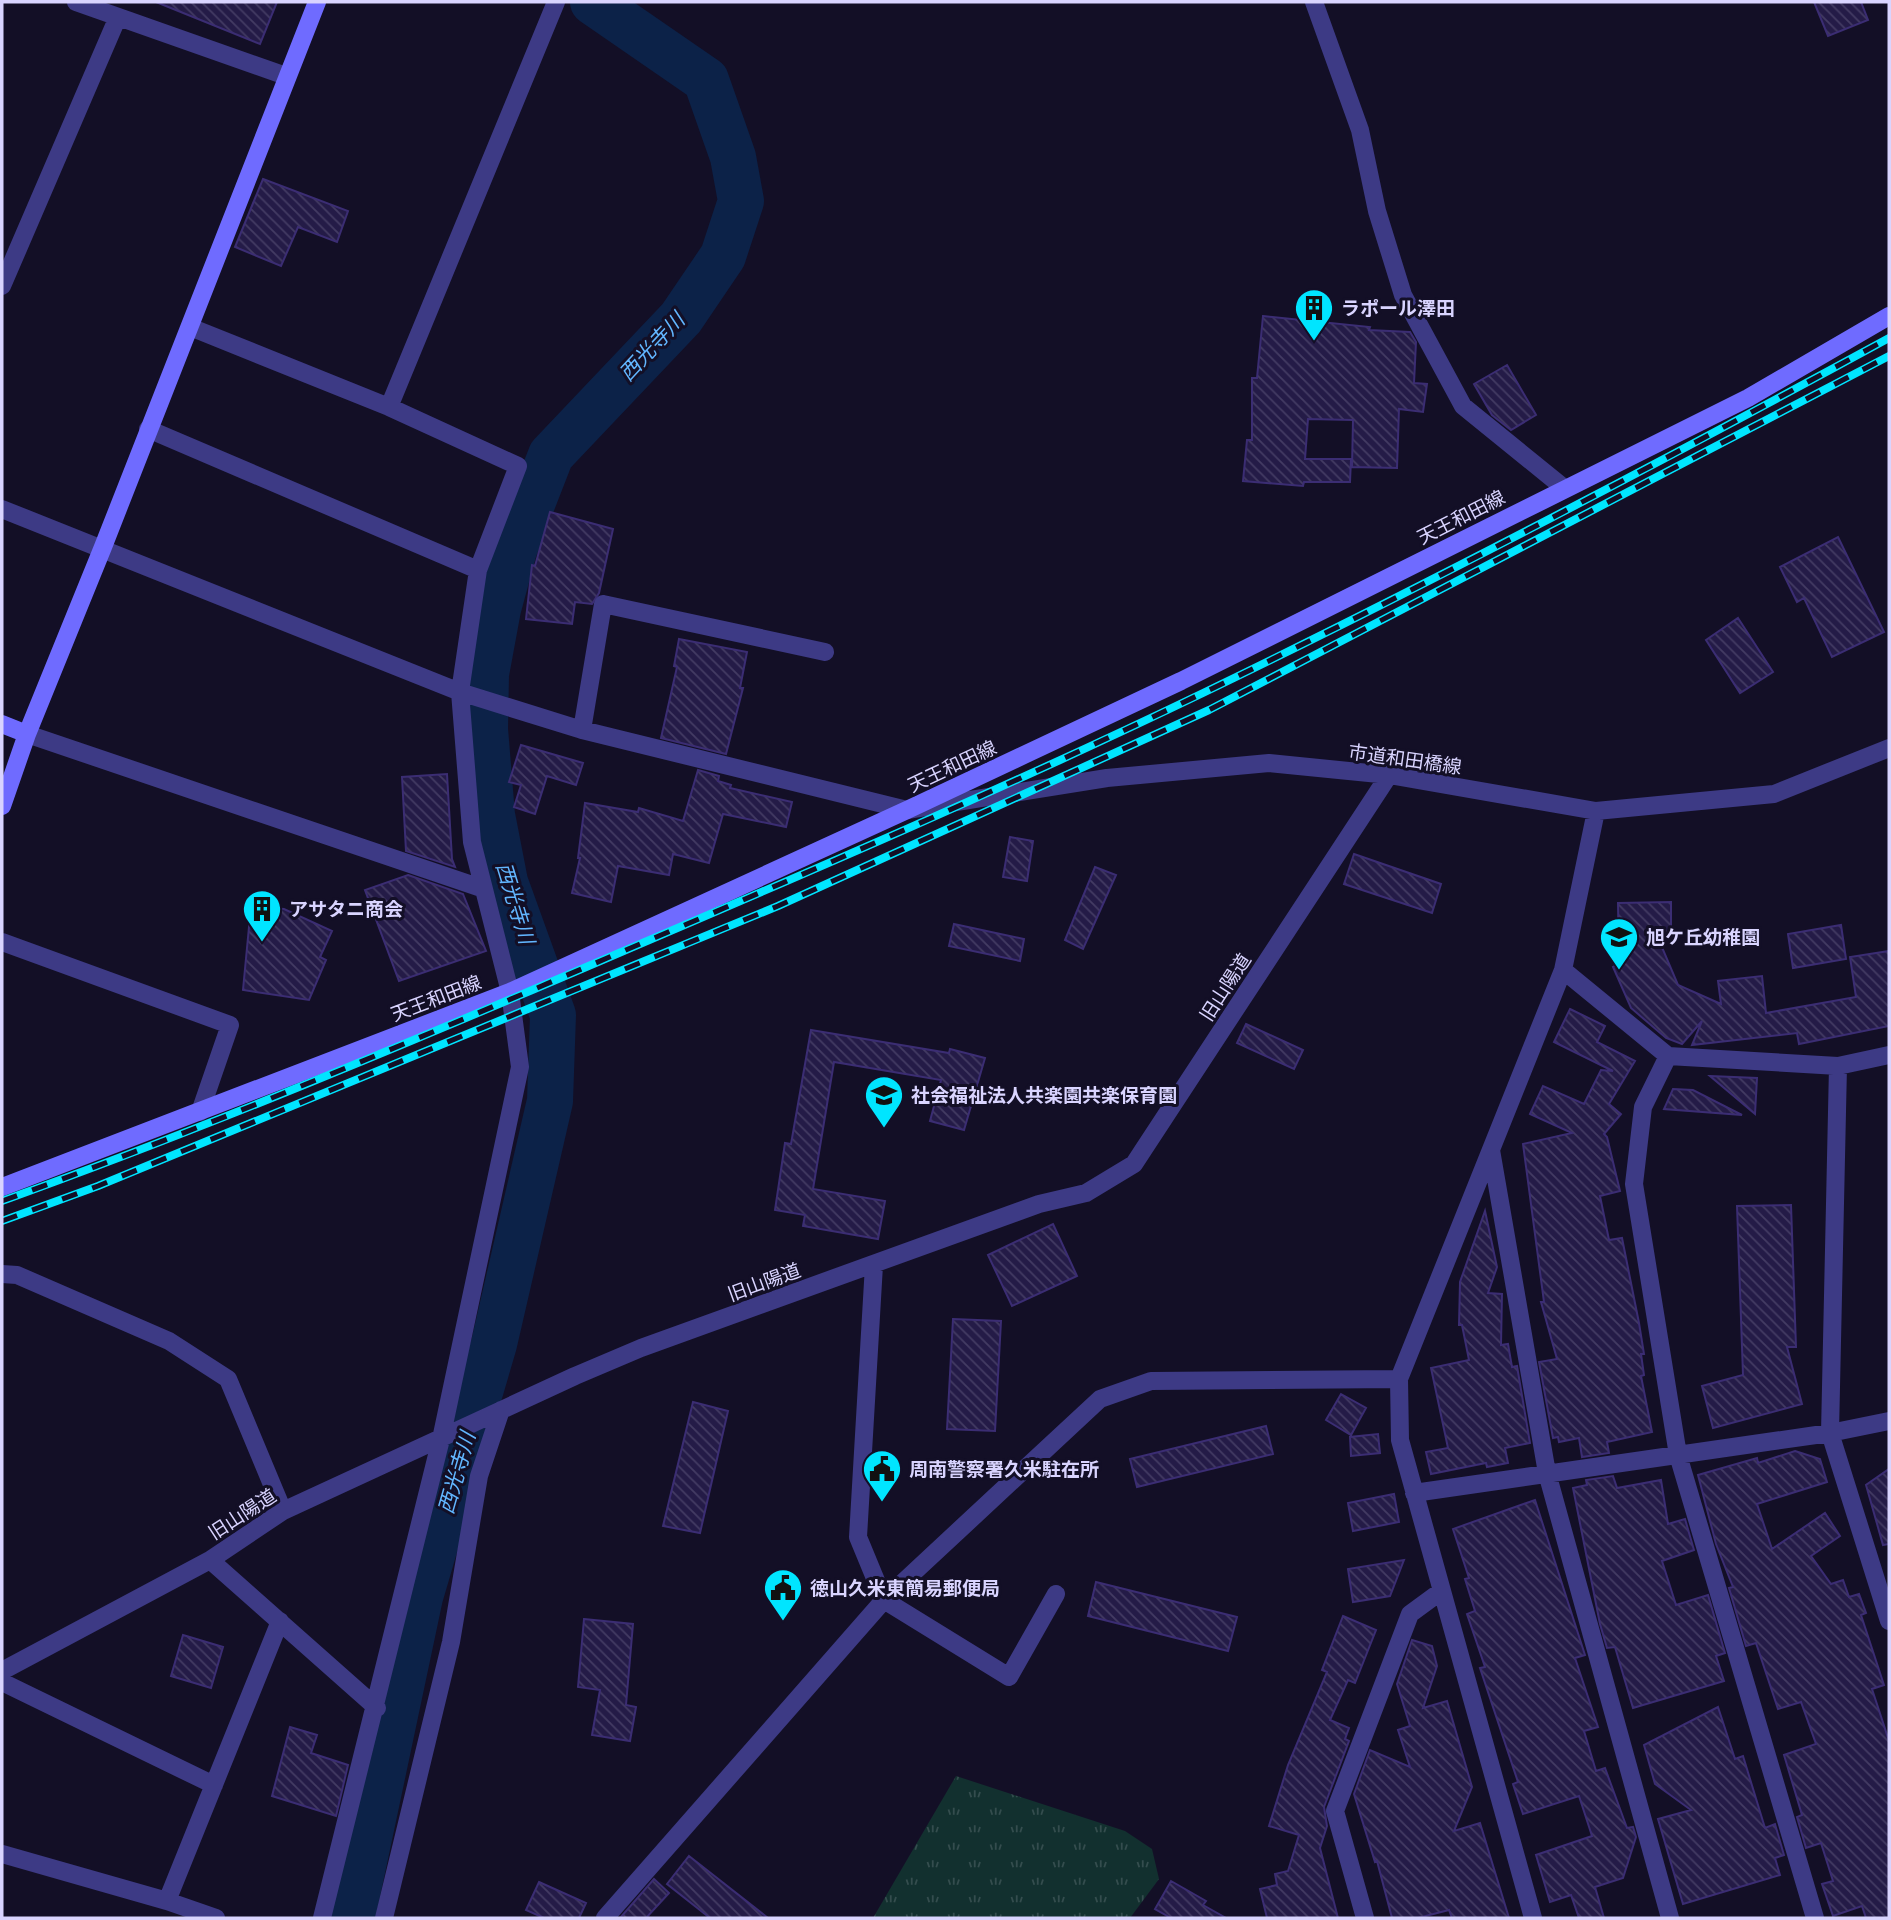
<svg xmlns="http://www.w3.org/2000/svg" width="1891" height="1920" font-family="'Golos Text','Noto Sans JP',sans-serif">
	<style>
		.park { fill: url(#park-tufts) }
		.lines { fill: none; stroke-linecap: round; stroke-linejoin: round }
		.river { stroke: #0c2248; stroke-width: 46 }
		.building { fill: url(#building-back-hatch); stroke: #3b2d73; stroke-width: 2 }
		.street { stroke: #3d3a85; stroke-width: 18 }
		.secondary { stroke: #6f6bff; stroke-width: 18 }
		.rail-casing { stroke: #00e5ff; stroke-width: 8 }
		.rail { stroke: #130f26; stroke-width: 5; stroke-dasharray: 16; stroke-linecap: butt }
		.labels { text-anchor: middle; stroke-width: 6; stroke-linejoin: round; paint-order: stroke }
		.poi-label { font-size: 19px; font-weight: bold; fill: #d9d4ff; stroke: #130f26; text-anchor: start }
		.street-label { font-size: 19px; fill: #d9d4ff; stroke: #130f26 }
		.water-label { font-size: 21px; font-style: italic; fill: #62b6ff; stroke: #130f26 }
	</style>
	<defs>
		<pattern id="park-tufts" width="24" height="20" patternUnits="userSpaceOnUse" patternTransform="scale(1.75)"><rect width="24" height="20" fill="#12302f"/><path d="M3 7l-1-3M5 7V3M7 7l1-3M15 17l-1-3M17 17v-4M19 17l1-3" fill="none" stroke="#344d4e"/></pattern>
		<pattern id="building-back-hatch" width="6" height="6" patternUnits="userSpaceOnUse" patternTransform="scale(1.75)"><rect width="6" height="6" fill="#241b47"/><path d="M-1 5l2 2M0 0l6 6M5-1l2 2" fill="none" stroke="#433b63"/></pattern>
	</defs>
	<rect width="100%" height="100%" fill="#130f26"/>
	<!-- park -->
	<path class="park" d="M956 1776 1125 1831 1152 1849 1159 1879 1130 1918H873Z"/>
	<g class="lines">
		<!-- river -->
		<path class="river" d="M352 1918 420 1597 494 1344 550 1101 553 1015 505 882 492 815 485 729 486 674 498 609 514 550 551 455 681 318 723 256 741 201 733 157 706 80 593 2"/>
	</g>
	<!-- building -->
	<path class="building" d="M156 2H277L260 44Z
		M1814 2H1861L1868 20 1828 36Z
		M263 179 348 211 337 242 298 227 281 266 235 247Z
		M1263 316 1370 327 1369 330 1410 332 1416 342 1414 383 1427 384 1423 412 1399 409 1397 468 1352 467 1353 420 1308 419 1305 459H1351L1350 482H1304L1303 486 1243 481 1247 440H1252V378H1257Z
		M1507 365 1536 415 1511 430 1492 415 1474 384Z
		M550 512 613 529 599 593 592 604 575 602 572 624 526 619 532 565 535 566Z
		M1838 537 1884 632 1832 657 1804 598 1797 602 1780 567Z
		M1738 618 1773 672 1740 693 1706 640Z
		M679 639 747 652 740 688H743L726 754 661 738 677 667 674 666Z
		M521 745 583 763 576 785 547 776 535 814 514 807 521 785 509 782Z
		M698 770 719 776 718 781 731 785 730 788 792 802 786 827 723 814 709 863 673 854 669 875 618 866 611 902 572 893 580 858H578L585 803 638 812 639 808 683 821Z
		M447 774 452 859 455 867 406 851 402 777Z
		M1010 837 1033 841 1027 881 1003 877Z
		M1354 854 1441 884 1432 913 1344 884Z
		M1095 867 1116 875 1083 949 1065 940Z
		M408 875 463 894 486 951 399 981 365 890Z
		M1671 902V937L1658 938 1678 985 1721 1004 1718 981 1762 976 1766 1013 1856 997 1850 957 1889 951V1026L1799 1044 1797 1033 1692 1045 1702 1021 1682 1044 1666 1038 1631 1008 1613 967 1619 964 1618 903Z
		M251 906 284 909 332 931 320 957 326 960 309 1000 243 990Z
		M954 924 1024 939 1020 961 949 946Z
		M1841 925 1846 959 1793 968 1788 934Z
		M1570 1009 1605 1026 1597 1042 1635 1061 1609 1104 1621 1114 1604 1134 1607 1137 1620 1191 1600 1196 1609 1240 1622 1238 1639 1323 1644 1354H1641L1644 1375 1641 1376 1652 1432 1607 1442 1609 1453 1582 1457 1579 1438 1559 1442 1558 1437 1553 1438 1539 1362 1557 1359 1541 1302H1544L1523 1144 1572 1133 1530 1114 1543 1086 1584 1104 1601 1070 1613 1071 1554 1042Z
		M1246 1024 1303 1050 1294 1069 1237 1043Z
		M811 1030 949 1053 950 1049 985 1058 964 1130 930 1121 941 1080 834 1062 813 1189 885 1201 878 1239 803 1226 805 1215 775 1210 785 1143 791 1144Z
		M1710 1076 1757 1078 1755 1114Z
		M1673 1089 1693 1090 1742 1115 1664 1109Z
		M1791 1205 1796 1347H1787L1802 1404 1713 1428 1702 1386 1743 1375 1737 1206Z
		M1485 1211 1497 1267 1488 1293 1502 1294 1501 1345 1508 1344 1512 1367 1517 1366 1530 1443 1505 1448 1508 1463 1487 1467 1486 1463 1431 1474 1426 1452 1448 1448 1431 1368 1469 1360 1462 1325H1459L1460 1282Z
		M1053 1224 1077 1276 1012 1306 988 1255Z
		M953 1319 1001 1321 995 1431 947 1429Z
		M1341 1394 1366 1408 1351 1435 1326 1420Z
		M693 1402 728 1411 700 1533 663 1526Z
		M1266 1426 1273 1454 1137 1487 1130 1459Z
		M1378 1434 1380 1453 1351 1456 1350 1437Z
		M1795 1451 1820 1459 1827 1482 1757 1504 1772 1549 1825 1513 1840 1536 1811 1556 1831 1584 1843 1580 1849 1597 1859 1594 1866 1613 1861 1615 1884 1685 1872 1689 1889 1741V1918H1866L1862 1906 1833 1916 1822 1884 1833 1881 1821 1843 1806 1848 1797 1817 1802 1815 1784 1755 1816 1744 1801 1702 1778 1709 1756 1643 1746 1646 1729 1588 1733 1587 1716 1544 1698 1475 1757 1458 1758 1463Z
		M1889 1469V1544L1883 1545 1866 1485Z
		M1613 1476 1617 1488 1661 1480 1668 1524 1685 1519 1694 1550 1662 1561 1676 1605 1708 1595 1725 1653 1716 1656 1724 1681 1633 1708 1615 1647 1607 1648 1600 1624 1573 1488 1587 1485 1586 1480Z
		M1394 1494 1399 1522 1353 1531 1348 1503Z
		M1535 1500 1585 1655 1575 1658 1598 1727 1584 1731 1596 1771 1605 1768 1627 1828 1633 1827 1636 1837 1623 1878 1595 1887 1604 1918H1579L1571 1895 1550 1902 1536 1855 1592 1836 1579 1796 1523 1814 1513 1784 1518 1782 1480 1668 1485 1667 1467 1614 1475 1611 1465 1579 1469 1578 1453 1529Z
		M1404 1560 1390 1596 1353 1602 1348 1569Z
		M1096 1582 1237 1617 1228 1651 1088 1616Z
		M1343 1616 1376 1630 1355 1683 1348 1680 1330 1720 1349 1728 1345 1739 1349 1741 1324 1807 1327 1826 1320 1848 1338 1918H1267L1260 1889 1277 1885 1275 1874 1288 1871 1299 1835 1269 1826 1288 1765 1327 1672 1322 1670Z
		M584 1619 633 1624 626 1705 636 1707 630 1741 592 1735 600 1690 578 1687Z
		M183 1635 223 1647 211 1688 171 1676Z
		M1412 1640 1432 1646 1437 1666 1423 1708 1447 1701 1472 1787 1454 1831 1480 1823 1509 1918H1452L1449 1910 1418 1918H1392L1377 1861 1375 1862 1354 1794 1370 1750 1410 1767 1398 1730 1410 1726 1397 1684Z
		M1718 1707 1735 1759 1743 1756 1765 1828 1775 1824 1784 1855 1775 1858 1780 1875 1683 1904 1658 1819 1691 1810 1655 1784 1644 1745Z
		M290 1727 317 1735 311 1753 348 1765 336 1816 272 1796Z
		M689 1856 768 1918H710L667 1884Z
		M654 1879 669 1893 646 1918H620Z
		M1171 1881 1206 1901 1203 1905 1226 1918H1171L1155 1909Z
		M539 1882 586 1903 579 1918H544L526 1910Z"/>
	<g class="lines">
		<!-- street -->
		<path class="street" d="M76 2 286 76
			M1314 2 1360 130 1377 211 1403 295 1463 406 1564 488
			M2 286 117 19
			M190 327 389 407 518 466 478 570 460 692 472 842 510 992 520 1067 441 1439 322 1918
			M389 407 556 2
			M148 429 478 570
			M2 509 460 692 582 730 907 810 1107 778 1269 763 1389 775 1596 811 1774 794 1889 748
			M582 730 603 604 825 652
			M27 734 484 889
			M2 942 230 1025 200 1112
			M1563 970 1668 1056 1838 1066 1889 1055
			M1668 1056 1643 1107 1634 1184 1678 1455 1815 1918
			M1838 1066 1830 1433 1889 1621
			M1491 1150 1547 1473 1670 1918
			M874 1265 858 1537 884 1600 1009 1677 1056 1594
			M2 1274 17 1275 169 1341 228 1379 283 1511
			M1414 1493 1830 1433 1889 1421
			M210 1560 377 1708
			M2 1671 210 1560 283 1511 575 1376 641 1348 1039 1204 1086 1193 1134 1164 1389 775
			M2 1682 214 1785
			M2 1854 167 1901 216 1918
			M167 1901 280 1621
			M384 1918 451 1642 479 1476 501 1410
			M605 1918 884 1600 1100 1399 1151 1381 1399 1379
			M1365 1918 1335 1811 1410 1614 1440 1592
			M1533 1918 1400 1440 1399 1379 1563 970 1596 811"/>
		<!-- secondary -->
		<path class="secondary" d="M2 724 27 734
			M2 806 27 734 103 547 317 2
			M2 1187 510 992 907 810 1181 681 1748 398 1889 316"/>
		<!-- rail casing -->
		<g class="rail-casing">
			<path id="rail" d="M2 1201C208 1127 411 1042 612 956 809 872 1010 786 1203 693 1435 581 1663 461 1889 338
				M2 1221 98 1186 778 906 1209 710 1889 356"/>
		</g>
		<!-- rail -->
		<use href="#rail" class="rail"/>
	</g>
	<!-- icons -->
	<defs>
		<g id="building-pin" transform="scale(2.0125)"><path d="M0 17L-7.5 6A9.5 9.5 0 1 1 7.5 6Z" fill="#00e5ff" stroke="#130f26"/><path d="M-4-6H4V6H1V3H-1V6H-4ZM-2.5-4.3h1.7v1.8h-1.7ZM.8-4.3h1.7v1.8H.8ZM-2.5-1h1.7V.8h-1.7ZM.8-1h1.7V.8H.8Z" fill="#111"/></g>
		<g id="school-pin" transform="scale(2.0125)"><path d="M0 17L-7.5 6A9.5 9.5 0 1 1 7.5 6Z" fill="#00e5ff" stroke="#130f26"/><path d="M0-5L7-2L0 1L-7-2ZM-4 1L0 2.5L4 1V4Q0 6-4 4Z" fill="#111"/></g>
		<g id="civic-pin" transform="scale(2.0125)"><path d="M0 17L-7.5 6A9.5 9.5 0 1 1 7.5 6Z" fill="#00e5ff" stroke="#130f26"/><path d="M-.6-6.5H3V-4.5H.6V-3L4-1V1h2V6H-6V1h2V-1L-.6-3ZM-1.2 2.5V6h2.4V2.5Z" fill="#111"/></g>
	</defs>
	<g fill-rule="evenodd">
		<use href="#building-pin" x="1314" y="308"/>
		<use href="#building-pin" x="262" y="909"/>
		<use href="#school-pin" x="1619" y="937"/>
		<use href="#school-pin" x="884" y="1095"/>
		<use href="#civic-pin" x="882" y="1469"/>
		<use href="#civic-pin" x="783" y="1588"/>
	</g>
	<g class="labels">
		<!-- poi labels -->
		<g class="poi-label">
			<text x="1341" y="315">ラポール澤田</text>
			<text x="289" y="916">アサタニ商会</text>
			<text x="1646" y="944">旭ケ丘幼稚園</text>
			<text x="911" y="1102">社会福祉法人共楽園共楽保育園</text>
			<text x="909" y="1476">周南警察署久米駐在所</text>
			<text x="810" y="1595">徳山久米東簡易郵便局</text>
		</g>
		<!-- street labels -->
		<g class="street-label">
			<text transform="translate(1461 517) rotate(-27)" y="7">天王和田線</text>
			<text transform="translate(1405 759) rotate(8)" y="7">市道和田橋線</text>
			<text transform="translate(952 766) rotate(-25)" y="7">天王和田線</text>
			<text transform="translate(1225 987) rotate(-57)" y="7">旧山陽道</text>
			<text transform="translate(436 998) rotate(-21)" y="7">天王和田線</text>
			<text transform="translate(764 1282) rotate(-20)" y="7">旧山陽道</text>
			<text transform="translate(242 1514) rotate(-33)" y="7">旧山陽道</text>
		</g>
		<!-- water labels -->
		<g class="water-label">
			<text transform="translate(652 347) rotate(-47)" y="7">西光寺川</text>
			<text transform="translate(515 903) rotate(73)" y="7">西光寺川</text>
			<text transform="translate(457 1473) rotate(-74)" y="7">西光寺川</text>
		</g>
	</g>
	<!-- border -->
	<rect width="1891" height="1920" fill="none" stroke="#d9d4ff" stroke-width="7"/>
</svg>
